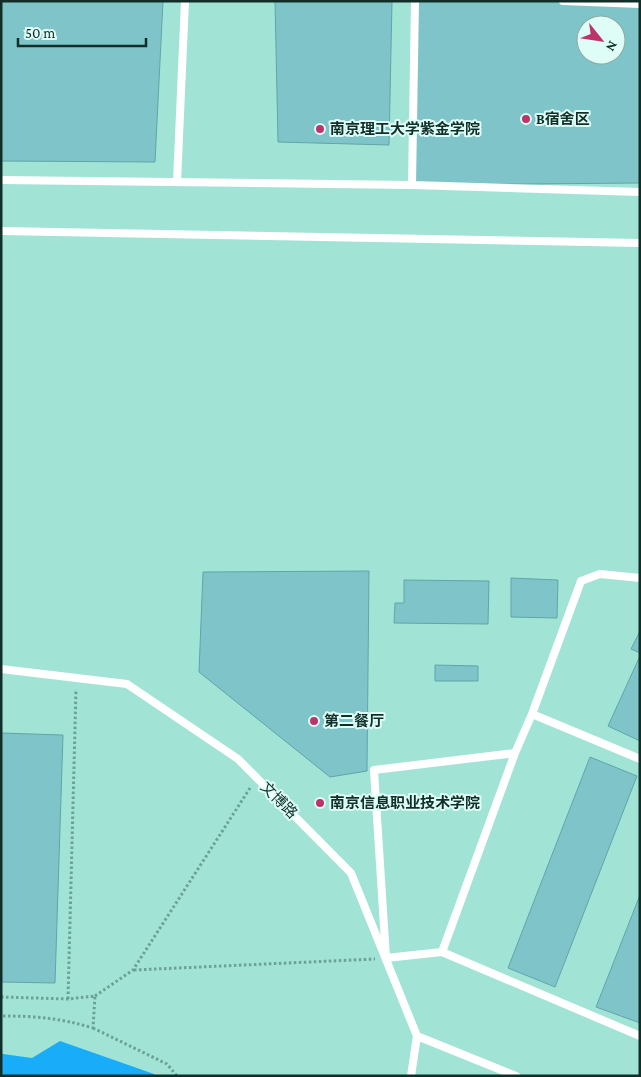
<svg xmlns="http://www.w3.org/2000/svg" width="641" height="1077" font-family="'Crimson Pro','Noto Sans SC',serif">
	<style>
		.water { fill: #19adf9 }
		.building { fill: #7ec4c8; stroke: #60a5a9; fill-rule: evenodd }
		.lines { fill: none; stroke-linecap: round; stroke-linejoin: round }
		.path { stroke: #6ca196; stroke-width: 3; stroke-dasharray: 2.5 2.5; stroke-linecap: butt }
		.service { stroke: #fff; stroke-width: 8 }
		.poi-dot { fill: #bd336c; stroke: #ddfdf6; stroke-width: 2 }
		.labels { text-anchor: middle; stroke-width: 4; stroke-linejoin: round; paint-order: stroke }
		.poi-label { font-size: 15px; font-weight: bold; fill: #122e29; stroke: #ddfdf6; text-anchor: start }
		.street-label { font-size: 15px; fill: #122e29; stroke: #ddfdf6 }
	</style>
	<rect width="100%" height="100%" fill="#a1e4d5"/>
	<!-- water -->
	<path class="water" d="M60 1041 154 1074 156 1076H1V1053L3 1054 32 1058Z"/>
	<!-- building -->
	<path class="building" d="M1 1H163L155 162 1 161Z
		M275 1H392L389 145 278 142Z
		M415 1H640V183L412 185ZM586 25H616V55H586Z
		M369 571 367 771 330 777 199 672 203 572Z
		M511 578 558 580 557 618 511 617Z
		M404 580 489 581 488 624 394 623 395 603H404Z
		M640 631V653L631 649Z
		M640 656V741L608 726Z
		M435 665 478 666V681H435Z
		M1 733 63 735 55 983 1 982Z
		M590 757 637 776 555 987 508 968Z
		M640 895V1023L596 1007Z"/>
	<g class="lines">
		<!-- path -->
		<path class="path" d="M134 970 375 959
			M95 996 133 970 250 788
			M1 997 68 999 95 996 93 1028C60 1018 36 1016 1 1016
			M68 999 76 689
			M93 1028 167 1064 177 1076"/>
		<!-- service -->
		<path class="service" d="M415 1 412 185 640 192
			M563 1 640 4
			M1 180 412 185
			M177 182 185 1
			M1 231 640 243
			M1 669 127 684 238 759 351 873 417 1036 411 1076
			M532 714 640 759
			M515 753 442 952 386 958 374 770Z
			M515 753 532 714 581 581 600 574 640 578
			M442 952 640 1036
			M417 1036 516 1076"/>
	</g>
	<!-- markers -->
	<g class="poi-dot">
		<circle cx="526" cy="119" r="5"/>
		<circle cx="320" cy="129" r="5"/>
		<circle cx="314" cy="721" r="5"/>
		<circle cx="320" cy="803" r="5"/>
	</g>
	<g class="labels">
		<!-- poi labels -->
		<g class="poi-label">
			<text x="536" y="124">B宿舍区</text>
			<text x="330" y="134">南京理工大学紫金学院</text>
			<text x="324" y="726">第二餐厅</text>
			<text x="330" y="808">南京信息职业技术学院</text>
		</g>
		<!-- street labels -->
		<g class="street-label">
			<text transform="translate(279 800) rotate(45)" y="5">文博路</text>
		</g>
	</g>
	<!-- border -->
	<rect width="641" height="1077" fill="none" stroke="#122e29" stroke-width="5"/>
	<!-- north arrow -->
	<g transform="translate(601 40) rotate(120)"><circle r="24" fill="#ddfdf6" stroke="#8caaa4"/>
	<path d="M0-4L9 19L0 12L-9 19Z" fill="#bd336c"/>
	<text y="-8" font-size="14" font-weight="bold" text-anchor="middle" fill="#122e29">N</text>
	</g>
	<!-- scale -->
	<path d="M18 38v8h128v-8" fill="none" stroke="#122e29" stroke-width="2.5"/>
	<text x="25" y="38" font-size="15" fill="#122e29" stroke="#ddfdf6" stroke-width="4" paint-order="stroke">50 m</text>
</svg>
